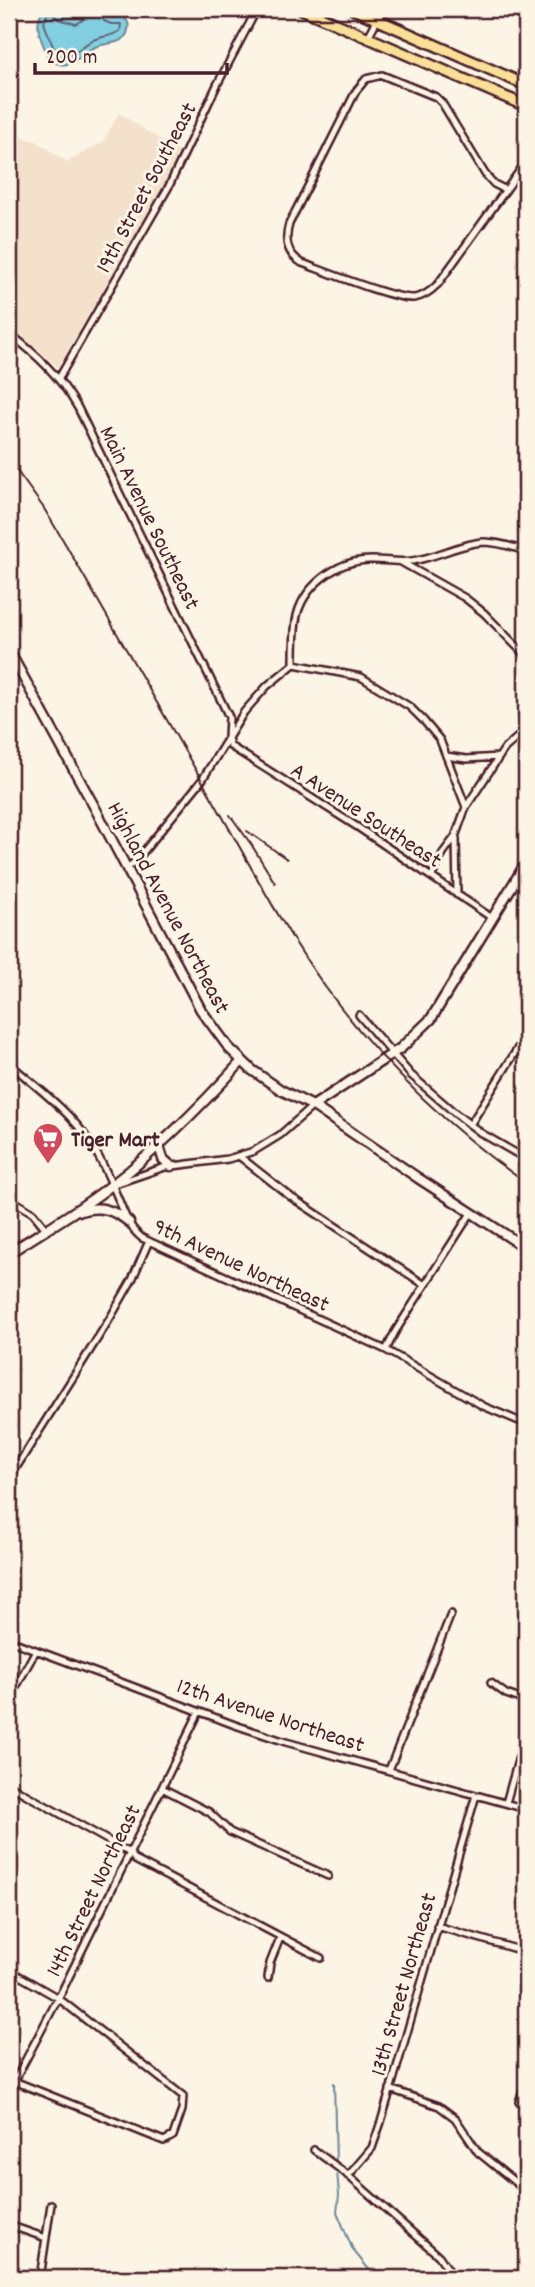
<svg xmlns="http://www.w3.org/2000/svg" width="535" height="2287" font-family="Dekko,sans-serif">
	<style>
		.built { fill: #f3e1cb }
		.water { fill: #82cfe1; stroke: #6c8998; stroke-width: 2 }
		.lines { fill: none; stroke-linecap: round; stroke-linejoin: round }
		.shore { stroke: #606574; stroke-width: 2 }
		.stream { stroke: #6c8998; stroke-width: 2 }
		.street-casing { stroke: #4a1f2b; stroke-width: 10 }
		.secondary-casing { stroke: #4a1f2b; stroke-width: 13 }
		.primary-casing { stroke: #4a1f2b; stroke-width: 14 }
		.street { stroke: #fcf5e5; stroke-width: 5 }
		.secondary { stroke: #fcf5e5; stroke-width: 8 }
		.primary { stroke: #fadf96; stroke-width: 9 }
		.rail { stroke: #4a1f2b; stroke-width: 2 }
		.labels { text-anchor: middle; stroke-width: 6; stroke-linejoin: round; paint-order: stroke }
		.street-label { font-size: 23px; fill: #4a1f2b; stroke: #fcf5e5 }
		.poi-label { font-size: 23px; font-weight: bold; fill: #4a1f2b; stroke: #fcf5e5; text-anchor: start }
	</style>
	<rect width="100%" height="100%" fill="#fcf5e5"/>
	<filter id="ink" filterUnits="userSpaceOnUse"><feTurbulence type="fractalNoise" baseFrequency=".0143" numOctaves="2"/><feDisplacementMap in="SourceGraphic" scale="14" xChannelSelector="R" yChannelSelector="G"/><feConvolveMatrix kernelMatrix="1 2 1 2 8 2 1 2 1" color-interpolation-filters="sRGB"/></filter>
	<g filter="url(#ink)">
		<!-- built -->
		<path class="built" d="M119 113 182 154 58 367 9 325V134L36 141 67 162 103 142Z"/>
		<!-- water -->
		<path class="water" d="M44 9 58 11 76 18 79 9H105L107 15 113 18 122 16C127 20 130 23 128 30 125 46 105 42 95 47 79 55 69 74 49 59 43 43 31 24 44 9Z"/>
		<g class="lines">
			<!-- shore -->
			<path class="shore" d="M86 9 83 20 76 24 58 19 52 13 47 14 44 23 57 57C74 58 79 47 93 40 102 36 111 37 120 31L121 24H111L104 21 99 9"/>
			<!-- stream -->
			<path class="stream" d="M334 2083 336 2165
				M337 2171 339 2195 337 2212 353 2250 376 2278"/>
			<!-- street casing -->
			<g class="street-casing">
				<path id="street" d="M368 37 383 9
					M506 190 494 184 485 174 442 103 436 97 382 75 366 79 356 91 289 224C284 241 287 254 302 263 324 271 395 300 414 298 423 297 431 291 438 284L526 162
					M9 333C38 356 59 375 78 408L229 717 228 737 230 746 359 828 492 918
					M59 378 168 188 217 85 257 9
					M401 562 465 598 484 613 526 656
					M294 664 361 677 410 707 424 721 440 740 466 807
					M446 756 466 759 499 757
					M456 838 457 895
					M127 868 136 861 202 780 244 712 267 686 294 664C294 650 294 635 296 621 301 587 336 561 369 560 385 559 401 564 417 560 439 556 462 543 484 542 499 542 512 547 526 551
					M432 876 443 853 455 837 466 807 505 748 526 730
					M359 1015 411 1075 455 1113 481 1133 526 1159
					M9 1063C36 1087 67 1109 87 1138 100 1156 109 1177 117 1196 124 1212 128 1227 142 1238L386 1350 483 1406 526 1424
					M470 1125 526 1035
					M239 1156 291 1197 425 1285
					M118 1183 165 1167 228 1159 254 1151 280 1135 313 1106
					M9 1198 33 1213 46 1229
					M386 1350 395 1332 471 1213
					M9 1479 109 1320 132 1280 149 1241
					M9 1640 235 1725 286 1742 526 1809
					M491 1683 506 1694 526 1701
					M9 1700 36 1650
					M389 1770 451 1614
					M9 1785 130 1853 135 1860 321 1958
					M162 1788 209 1812 230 1832 328 1876
					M506 1803 526 1732
					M437 1926 526 1952
					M9 1970 58 1998 183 2096 182 2110 173 2136 164 2141 9 2079
					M268 1978 270 1963 280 1938
					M14 2082 62 1991 199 1712
					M390 2089 439 2106 455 2118 478 2152 526 2191
					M519 2102 526 2081
					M314 2150 344 2172 439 2256 454 2278
					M348 2176 372 2148 381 2122 476 1795
					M9 2225 46 2238
					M40 2278 51 2204"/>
			</g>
			<!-- secondary casing -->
			<g class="secondary-casing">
				<path id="secondary" d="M9 651 95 808 201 1010 229 1048 252 1070 281 1090 313 1106 418 1178 526 1248
					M313 1106 401 1048 431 1019 526 863
					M159 1146 163 1159 171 1166
					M81 1211C100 1205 114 1210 129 1222
					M9 1253C43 1231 80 1210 113 1184 160 1148 202 1105 242 1061"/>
			</g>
			<!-- primary casing -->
			<g class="primary-casing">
				<path id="primary" d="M302 9 526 106
					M353 9 526 85"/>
			</g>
			<!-- street -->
			<use href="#street" class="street"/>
			<!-- secondary -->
			<use href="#secondary" class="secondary"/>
			<!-- primary -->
			<use href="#primary" class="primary"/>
			<!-- rail -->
			<path class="rail" d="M9 460 43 507 63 540C109 619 155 699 201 779 242 849 278 922 326 988 382 1064 449 1129 526 1183
				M230 815 251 844 275 883
				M247 831 287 859"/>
		</g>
	</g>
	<!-- icons -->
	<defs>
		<g id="supermarket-pin" transform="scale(1.575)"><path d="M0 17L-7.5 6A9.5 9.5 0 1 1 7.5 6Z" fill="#d1495b" stroke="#fcf5e5"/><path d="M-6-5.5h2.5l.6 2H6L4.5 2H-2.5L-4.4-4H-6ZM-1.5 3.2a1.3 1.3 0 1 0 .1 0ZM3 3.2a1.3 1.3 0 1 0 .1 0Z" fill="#fff"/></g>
	</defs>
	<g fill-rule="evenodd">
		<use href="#supermarket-pin" x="48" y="1138"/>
	</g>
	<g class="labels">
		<!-- street labels -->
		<g class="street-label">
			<text transform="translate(145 187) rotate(-62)" y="8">19th Street Southeast</text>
			<text transform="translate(151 517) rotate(64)" y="8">Main Avenue Southeast</text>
			<text transform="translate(367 814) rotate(33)" y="8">A Avenue Southeast</text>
			<text transform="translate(170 907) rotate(62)" y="8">Highland Avenue Northeast</text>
			<text transform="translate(242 1264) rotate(25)" y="8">9th Avenue Northeast</text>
			<text transform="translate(271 1714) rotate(18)" y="8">12th Avenue Northeast</text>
			<text transform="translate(92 1890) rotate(-64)" y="8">14th Street Northeast</text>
			<text transform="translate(402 1984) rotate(-74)" y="8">13th Street Northeast</text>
		</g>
		<!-- poi labels -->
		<g class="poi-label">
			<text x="71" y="1146">Tiger Mart</text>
		</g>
	</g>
	<!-- margin -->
	<rect width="535" height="2287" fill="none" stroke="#fcf5e5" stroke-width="35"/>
	<rect x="18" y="18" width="500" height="2252" fill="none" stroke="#4a1f2b" stroke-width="2.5" filter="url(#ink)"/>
	<!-- scale -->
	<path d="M35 63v10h192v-10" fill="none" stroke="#4a1f2b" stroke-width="3.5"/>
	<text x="46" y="63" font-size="21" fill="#4a1f2b" stroke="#fcf5e5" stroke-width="5" paint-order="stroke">200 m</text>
</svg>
